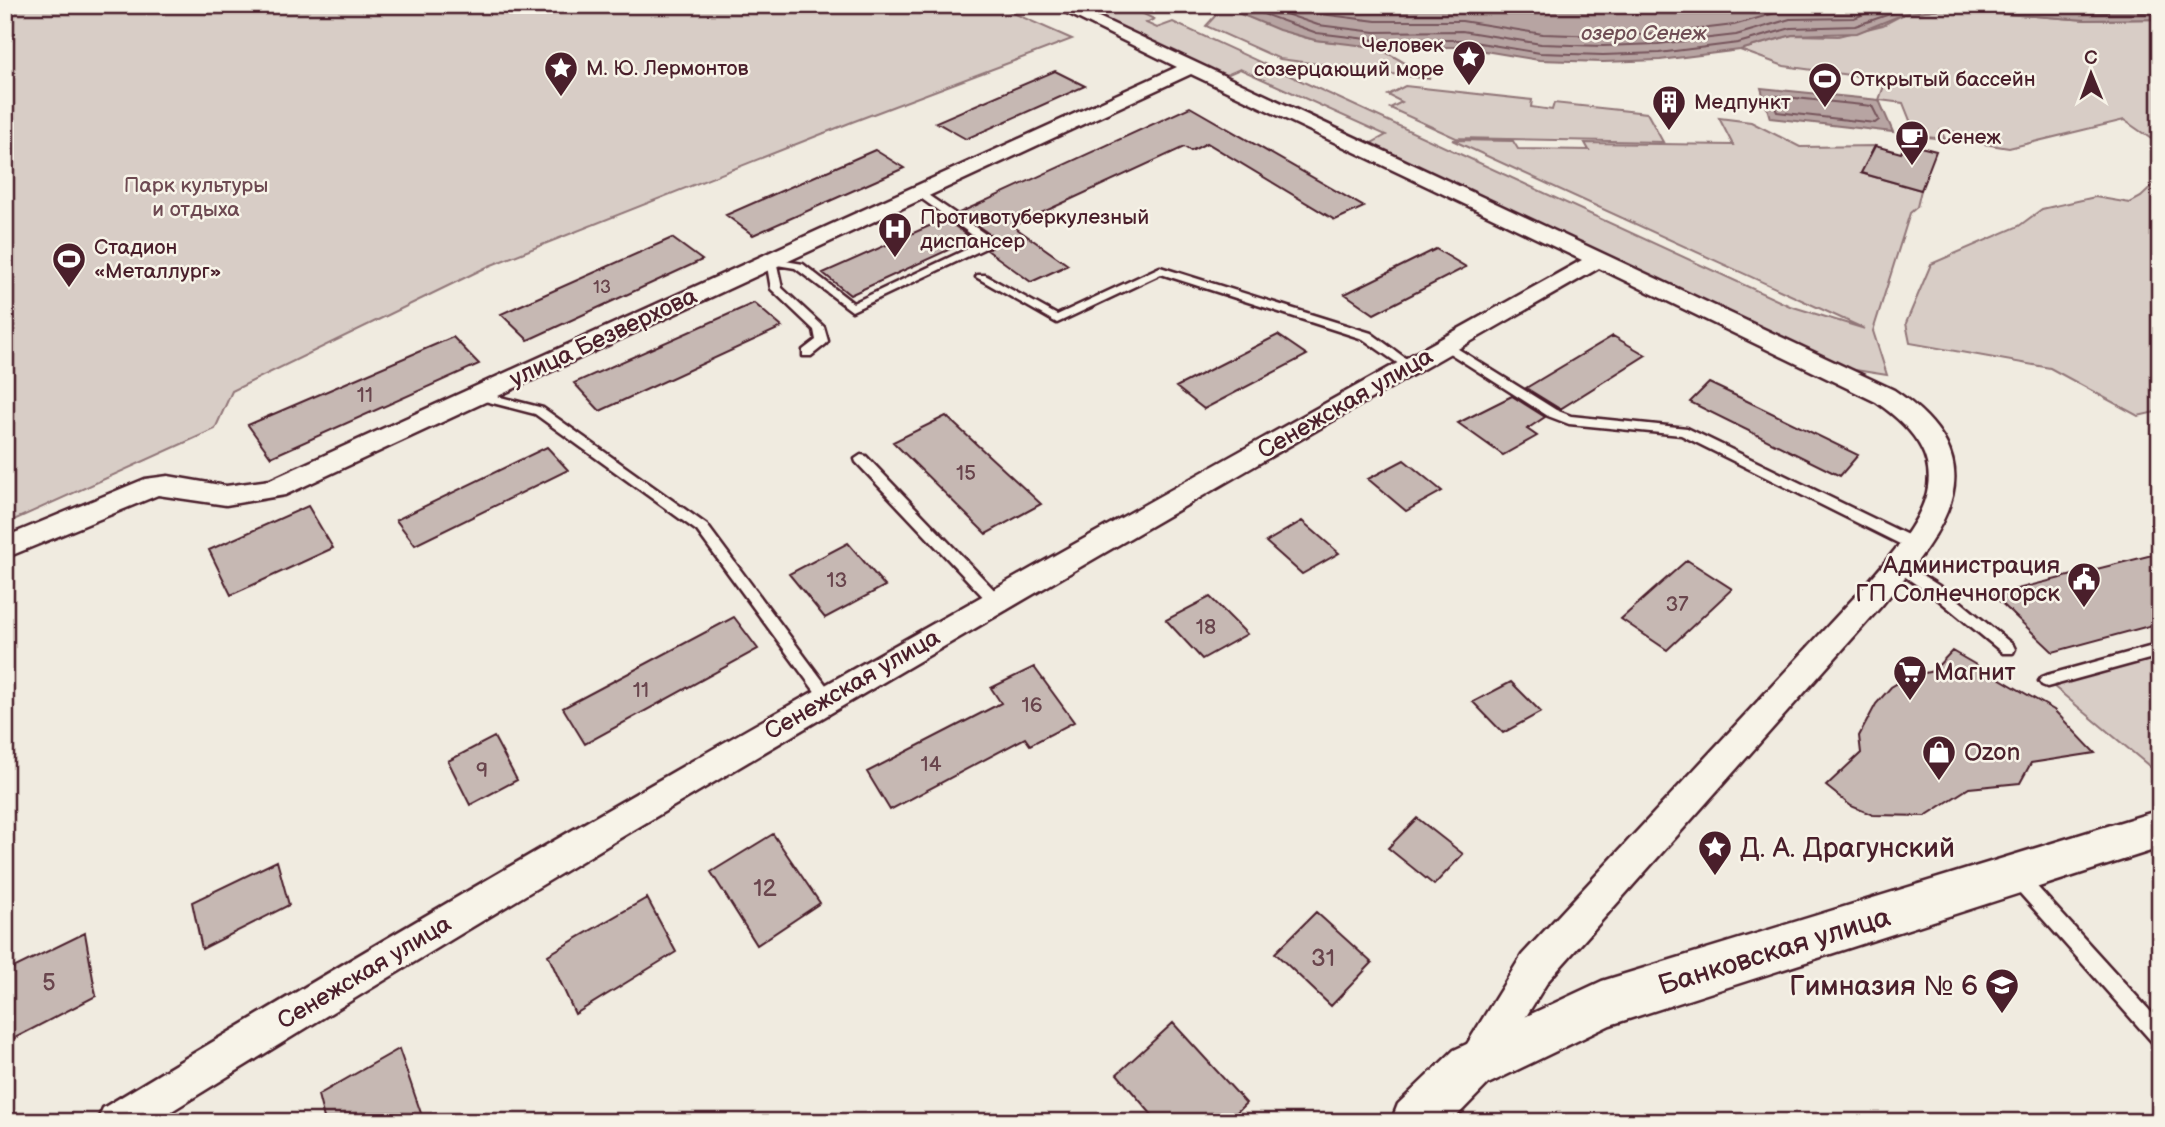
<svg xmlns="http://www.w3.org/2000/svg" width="2165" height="1127" font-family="'Balsamiq Sans',sans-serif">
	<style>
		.green { fill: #d8cdc6; stroke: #917678; stroke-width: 2 }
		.water { fill: #b7a4a2; stroke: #8b6f72; stroke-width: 2 }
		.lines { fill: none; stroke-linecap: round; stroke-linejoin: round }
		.shore { stroke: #76545b; stroke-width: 2 }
		.building { fill: #c6b8b3; stroke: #4a1f2b; stroke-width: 2 }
		.service-casing { stroke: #4a1f2b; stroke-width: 5 }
		.minor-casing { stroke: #4a1f2b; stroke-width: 5 }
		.tertiary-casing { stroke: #4a1f2b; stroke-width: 5 }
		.service { fill: #f7f3e8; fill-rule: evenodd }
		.minor { fill: #f7f3e8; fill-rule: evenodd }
		.tertiary { fill: #f7f3e8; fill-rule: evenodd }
		.labels { text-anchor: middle; stroke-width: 5; stroke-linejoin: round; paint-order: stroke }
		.far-number-label { font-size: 18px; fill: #69454d }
		.far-water-label { font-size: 21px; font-style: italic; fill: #704e55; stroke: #f7f3e8 }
		.far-poi-label { font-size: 21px; fill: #4a1f2b; stroke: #f7f3e8; text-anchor: start }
		.far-park-label { font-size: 21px; fill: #6e4a52; stroke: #f7f3e8 }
		.number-label { font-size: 21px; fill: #69454d }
		.street-label { font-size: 24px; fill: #4a1f2b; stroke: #f7f3e8 }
		.poi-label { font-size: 24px; fill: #4a1f2b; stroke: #f7f3e8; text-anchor: start }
		.near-number-label { font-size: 24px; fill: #69454d }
		.near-poi-label { font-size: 28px; fill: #4a1f2b; stroke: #f7f3e8; text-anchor: start }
		.near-street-label { font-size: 28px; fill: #4a1f2b; stroke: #f7f3e8 }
	</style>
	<rect width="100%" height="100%" fill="#f0ebe0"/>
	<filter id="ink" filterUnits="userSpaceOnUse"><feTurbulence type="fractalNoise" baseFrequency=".0143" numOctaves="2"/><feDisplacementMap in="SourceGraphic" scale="14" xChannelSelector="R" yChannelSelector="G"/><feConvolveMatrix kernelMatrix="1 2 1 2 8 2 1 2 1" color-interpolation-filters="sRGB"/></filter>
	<g filter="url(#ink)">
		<!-- green -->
		<path class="green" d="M5 5H995L1072 39 852 122 489 266 232 391 215 429 5 524Z
			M1068 5H1125L1154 19 1146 23 1157 28 1173 22 1790 306 1865 329 1452 140 1513 141 1518 149 1589 150 1585 143 1733 145 1719 118 1751 122 1800 147 1875 146 1861 173 1921 190 1917 207 1910 213 1873 331 1887 375 1849 369 1370 144 1386 135 1240 69 1222 77Z
			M1194 5C1238 5 1273 32 1316 40 1334 43 1358 40 1375 47 1395 56 1412 67 1430 79L1280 59 1206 26 1216 15Z
			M1940 9 2086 20 2160 19V145L2124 120 2009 148 1965 141 1961 133 1941 130 1945 139 1907 135 1913 128 1903 103 1879 100 1886 80 1784 66 1740 50 1792 35 1838 36 1883 25 1904 14Z
			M1405 86 1532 100 1531 107 1552 110 1554 103 1647 113 1663 142 1456 138 1390 108 1402 102 1388 95Z
			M2160 179V411L2138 416 2050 368 1910 343 1906 323 1931 264 2019 226 2042 209 2095 197 2130 203 2141 197Z
			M2160 650V775L2047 681Z"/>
		<!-- water -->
		<path class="water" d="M1219 5H2160V19L2086 20 1940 9 1904 14 1857 33 1792 35 1740 50 1660 60 1603 62 1539 60 1461 47H1375L1315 40 1279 30Z
			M1761 88 1879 100 1893 132 1770 118Z"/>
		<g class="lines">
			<!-- shore -->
			<path class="shore" d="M1238 5 1317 33 1375 40H1462L1540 53 1603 55 1659 53 1738 43 1791 28 1855 26 1916 5
				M1259 5 1318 25 1375 32 1462 31 1541 44 1603 46 1658 44 1736 35 1790 19 1854 18 1887 5
				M1289 5 1321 14 1376 21H1462L1543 34 1603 36 1658 34 1734 25 1789 9H1837L1858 5
				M2005 5 2087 13H2160
				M1776 96 1872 106 1879 120 1875 123 1777 112 1772 100Z"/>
		</g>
		<!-- building -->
		<path class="building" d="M1055 71 1085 86 966 139 936 122Z
			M1190 107 1364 207 1335 220 1207 143 1191 151 1184 147 1013 226 1068 265 1031 282 987 250 995 246V238L959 213Z
			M1905 143 1936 151 1921 190 1861 173 1875 146 1901 153Z
			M875 150 904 168 753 235 726 215Z
			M945 219 977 242 972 239 850 295 823 273Z
			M672 238 702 260 528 340 501 314Z
			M1436 249 1466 267 1374 314 1345 294Z
			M754 303 782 327 600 411 574 383Z
			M1278 335 1307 355 1204 409 1176 387Z
			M1613 336 1646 355 1560 409 1526 388Z
			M453 337 479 364 271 457 248 425Z
			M1709 383 1745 400 1858 455 1840 476 1690 402Z
			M1512 396 1545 417 1527 429 1537 436 1503 455 1458 423Z
			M946 416 1041 504 986 534 893 442Z
			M547 447 568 470 415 545 396 520Z
			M1404 460 1442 491 1406 511 1368 479Z
			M308 506 333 548 231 595 209 550Z
			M1302 521 1339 553 1302 574 1266 542Z
			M848 543 885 586 825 618 789 574Z
			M2160 553V623L2053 652 1993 595Z
			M1687 560 1732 589 1667 650 1621 619Z
			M1210 597 1247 634 1202 659 1166 620Z
			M734 617 758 649 585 744 563 708Z
			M1952 651 2054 710 2095 753 2031 763 2020 783 1969 788 1925 816 1873 815 1851 806 1826 786 1861 753 1859 736 1876 704 1891 687 1908 677 1933 671Z
			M1034 667 1074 722 1030 745 1025 738 890 810 867 772 1001 703 991 688Z
			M1511 682 1541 712 1503 733 1473 702Z
			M494 737 517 780 470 805 448 761Z
			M1417 818 1463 854 1434 885 1388 848Z
			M773 834 820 903 757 945 711 872Z
			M277 861 289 905 202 949 192 902Z
			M647 898 676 952 575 1014 548 955Z
			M1316 912 1372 963 1331 1006 1275 953Z
			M85 933 96 996 11 1040 5 972Z
			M1173 1023 1246 1103 1227 1122H1158L1117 1074Z
			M399 1049 424 1122H325L318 1095Z"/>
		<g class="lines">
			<!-- service casing -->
			<g class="service-casing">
				<path id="service" d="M919 189 994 240V244L852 311 795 268 777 265 782 288 824 327 828 341 826 344 811 356H803V350L816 340 814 330 771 289 766 260 767 258 803 264 853 303 982 242 915 194V190Z
					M1160 267 1371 333 1416 366 1410 370 1406 369 1363 339 1161 274 1057 323 976 277 977 275H985L1057 315Z
					M1447 342 1556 410 1571 416 1687 428 1920 541 1922 545 1920 549H1910L1681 435 1569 424 1548 416 1443 349 1441 346Z
					M477 391 543 408 707 525 832 693 835 697 832 701 827 703 822 701 697 531 535 414 473 398 471 395Z
					M861 455 866 456 1001 597 1003 601 1001 605H991L856 462 855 459Z
					M1899 560 1950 593 2013 645 2015 649 2013 653H2003L1940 601 1894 569 1892 565Z
					M2160 644V656L2047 687 2042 685 2039 681 2042 677 2047 675Z
					M2016 868 2022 870 2160 1022V1045L2153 1043 2010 882 2007 876 2010 870Z"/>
			</g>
			<!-- minor casing -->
			<g class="minor-casing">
				<path id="minor" d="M1051 5H1073L1894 390C2000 462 1947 527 1883 604L1548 981 1489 1076 1475 1081 1461 1076 1456 1062 1522 955 1863 588C1921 521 1970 467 1876 402L1599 268C1113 546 630 826 154 1122H97L103 1108C589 813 1086 537 1582 260L1191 74 285 495 226 505 158 495 5 558V537L145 479 168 476 226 486 270 480 1177 67Z"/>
			</g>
			<!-- tertiary casing -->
			<g class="tertiary-casing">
				<path id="tertiary" d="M2160 810V848L1610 1025 1488 1084 1451 1122H1391L1398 1104 1454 1050 1602 981Z"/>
			</g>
			<!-- service -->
			<use href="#service" class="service"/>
			<!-- minor -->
			<use href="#minor" class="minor"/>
			<!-- tertiary -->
			<use href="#tertiary" class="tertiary"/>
		</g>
	</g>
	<!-- icons -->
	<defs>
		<g id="sight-pin" transform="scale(1.75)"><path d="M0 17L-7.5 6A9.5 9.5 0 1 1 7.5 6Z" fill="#4a1f2b" stroke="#f7f3e8"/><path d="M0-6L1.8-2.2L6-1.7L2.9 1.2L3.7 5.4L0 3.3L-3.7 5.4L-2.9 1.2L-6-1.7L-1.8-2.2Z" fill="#fff"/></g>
		<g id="stadium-pin" transform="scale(1.75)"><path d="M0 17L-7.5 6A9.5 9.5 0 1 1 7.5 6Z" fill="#4a1f2b" stroke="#f7f3e8"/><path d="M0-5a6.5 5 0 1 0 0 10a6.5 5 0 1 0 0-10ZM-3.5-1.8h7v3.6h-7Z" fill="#fff"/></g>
		<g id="building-pin" transform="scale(1.75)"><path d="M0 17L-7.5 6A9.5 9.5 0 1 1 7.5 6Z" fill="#4a1f2b" stroke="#f7f3e8"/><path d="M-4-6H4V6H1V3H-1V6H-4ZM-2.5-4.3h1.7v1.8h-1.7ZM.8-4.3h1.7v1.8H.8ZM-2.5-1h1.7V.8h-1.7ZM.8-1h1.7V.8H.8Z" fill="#fff"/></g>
		<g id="cafe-pin" transform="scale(1.75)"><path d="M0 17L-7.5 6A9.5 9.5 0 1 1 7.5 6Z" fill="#4a1f2b" stroke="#f7f3e8"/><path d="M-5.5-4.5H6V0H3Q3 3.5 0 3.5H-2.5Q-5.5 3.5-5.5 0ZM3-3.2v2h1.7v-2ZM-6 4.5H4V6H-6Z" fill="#fff"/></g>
		<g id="hospital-pin" transform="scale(1.75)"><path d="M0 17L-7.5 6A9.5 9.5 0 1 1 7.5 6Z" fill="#4a1f2b" stroke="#f7f3e8"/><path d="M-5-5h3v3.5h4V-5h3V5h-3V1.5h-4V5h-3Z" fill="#fff"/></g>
		<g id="civic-pin" transform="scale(1.75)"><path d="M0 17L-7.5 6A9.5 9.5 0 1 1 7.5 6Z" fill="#4a1f2b" stroke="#f7f3e8"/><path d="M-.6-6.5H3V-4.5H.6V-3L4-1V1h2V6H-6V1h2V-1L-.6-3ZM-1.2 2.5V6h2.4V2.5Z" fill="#fff"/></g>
		<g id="supermarket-pin" transform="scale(1.75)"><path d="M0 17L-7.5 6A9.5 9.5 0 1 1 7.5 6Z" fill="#4a1f2b" stroke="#f7f3e8"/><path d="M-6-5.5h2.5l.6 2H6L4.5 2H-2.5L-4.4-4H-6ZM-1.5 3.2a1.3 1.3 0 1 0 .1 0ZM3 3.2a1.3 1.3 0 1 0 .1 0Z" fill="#fff"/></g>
		<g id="shop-pin" transform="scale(1.75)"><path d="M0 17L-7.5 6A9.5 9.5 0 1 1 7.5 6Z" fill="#4a1f2b" stroke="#f7f3e8"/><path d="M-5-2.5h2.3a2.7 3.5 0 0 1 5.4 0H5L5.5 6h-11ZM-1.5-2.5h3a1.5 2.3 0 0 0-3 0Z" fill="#fff"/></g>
		<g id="school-pin" transform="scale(1.75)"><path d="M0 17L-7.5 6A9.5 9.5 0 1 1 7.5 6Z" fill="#4a1f2b" stroke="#f7f3e8"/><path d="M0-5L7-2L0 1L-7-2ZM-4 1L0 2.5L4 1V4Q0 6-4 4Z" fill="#fff"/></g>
	</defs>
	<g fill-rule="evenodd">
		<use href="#sight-pin" x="1469" y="57"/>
		<use href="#sight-pin" x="561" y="68"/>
		<use href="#stadium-pin" x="1825" y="79"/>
		<use href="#building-pin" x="1669" y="102"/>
		<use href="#cafe-pin" x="1912" y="137"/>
		<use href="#hospital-pin" x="895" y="229"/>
		<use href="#stadium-pin" x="69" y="259"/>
		<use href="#civic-pin" x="2084" y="579"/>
		<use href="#supermarket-pin" x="1910" y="672"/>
		<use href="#shop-pin" x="1939" y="752"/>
		<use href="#sight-pin" x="1715" y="847"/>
		<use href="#school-pin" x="2002" y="985"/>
	</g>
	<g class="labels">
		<!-- far-number labels -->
		<g class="far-number-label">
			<text x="602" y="293">13</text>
		</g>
		<!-- far-water labels -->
		<g class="far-water-label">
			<text x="1644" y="40">озеро Сенеж</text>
		</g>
		<!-- far-poi labels -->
		<g class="far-poi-label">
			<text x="1444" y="52" text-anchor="end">Человек<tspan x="1444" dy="24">созерцающий море</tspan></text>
			<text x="586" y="75">М. Ю. Лермонтов</text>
			<text x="1850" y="86">Открытый бассейн</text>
			<text x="1694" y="109">Медпункт</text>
			<text x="1937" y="144">Сенеж</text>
			<text x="920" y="224">Противотуберкулезный<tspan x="920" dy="24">диспансер</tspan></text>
			<text x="94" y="254">Стадион<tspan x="94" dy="24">«Металлург»</tspan></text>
		</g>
		<!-- far-park labels -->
		<g class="far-park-label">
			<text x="196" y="192">Парк культуры<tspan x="196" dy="24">и отдыха</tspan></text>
		</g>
		<!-- number labels -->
		<g class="number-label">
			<text x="365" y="402">11</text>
			<text x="966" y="480">15</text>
			<text x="837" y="587">13</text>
			<text x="1677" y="611">37</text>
			<text x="1206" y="634">18</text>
			<text x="641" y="697">11</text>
			<text x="1032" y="712">16</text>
			<text x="931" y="771">14</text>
			<text x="482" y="777">9</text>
		</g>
		<!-- street labels -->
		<g class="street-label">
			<text transform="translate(603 337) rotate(-25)" y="8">улица Безверхова</text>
			<text transform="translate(1345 403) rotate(-30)" y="8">Сенежская улица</text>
			<text transform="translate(852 684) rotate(-30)" y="8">Сенежская улица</text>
			<text transform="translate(364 972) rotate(-31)" y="8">Сенежская улица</text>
		</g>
		<!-- poi labels -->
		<g class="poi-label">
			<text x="2060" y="573" text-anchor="end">Администрация<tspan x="2060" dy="28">ГП Солнечногорск</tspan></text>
			<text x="1934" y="680">Магнит</text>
			<text x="1964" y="760">Ozon</text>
		</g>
		<!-- near-number labels -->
		<g class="near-number-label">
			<text x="765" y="896">12</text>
			<text x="1323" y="966">31</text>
			<text x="49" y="990">5</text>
		</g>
		<!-- near-poi labels -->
		<g class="near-poi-label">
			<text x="1740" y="857">Д. А. Драгунский</text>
			<text x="1978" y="995" text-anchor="end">Гимназия № 6</text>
		</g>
		<!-- near-street labels -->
		<g class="near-street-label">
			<text transform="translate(1774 950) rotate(-17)" y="10">Банковская улица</text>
		</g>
	</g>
	<!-- margin -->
	<rect width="2165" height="1127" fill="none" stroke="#f7f3e8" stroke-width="28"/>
	<rect x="14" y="14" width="2137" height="1099" fill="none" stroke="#4a1f2b" stroke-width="2.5" filter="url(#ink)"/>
	<!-- north arrow -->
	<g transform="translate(2091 74) rotate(359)" stroke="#f7f3e8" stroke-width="5" paint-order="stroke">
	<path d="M0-5L12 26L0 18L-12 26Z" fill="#4a1f2b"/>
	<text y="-10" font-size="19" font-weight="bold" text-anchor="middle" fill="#4a1f2b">С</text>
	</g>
</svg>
